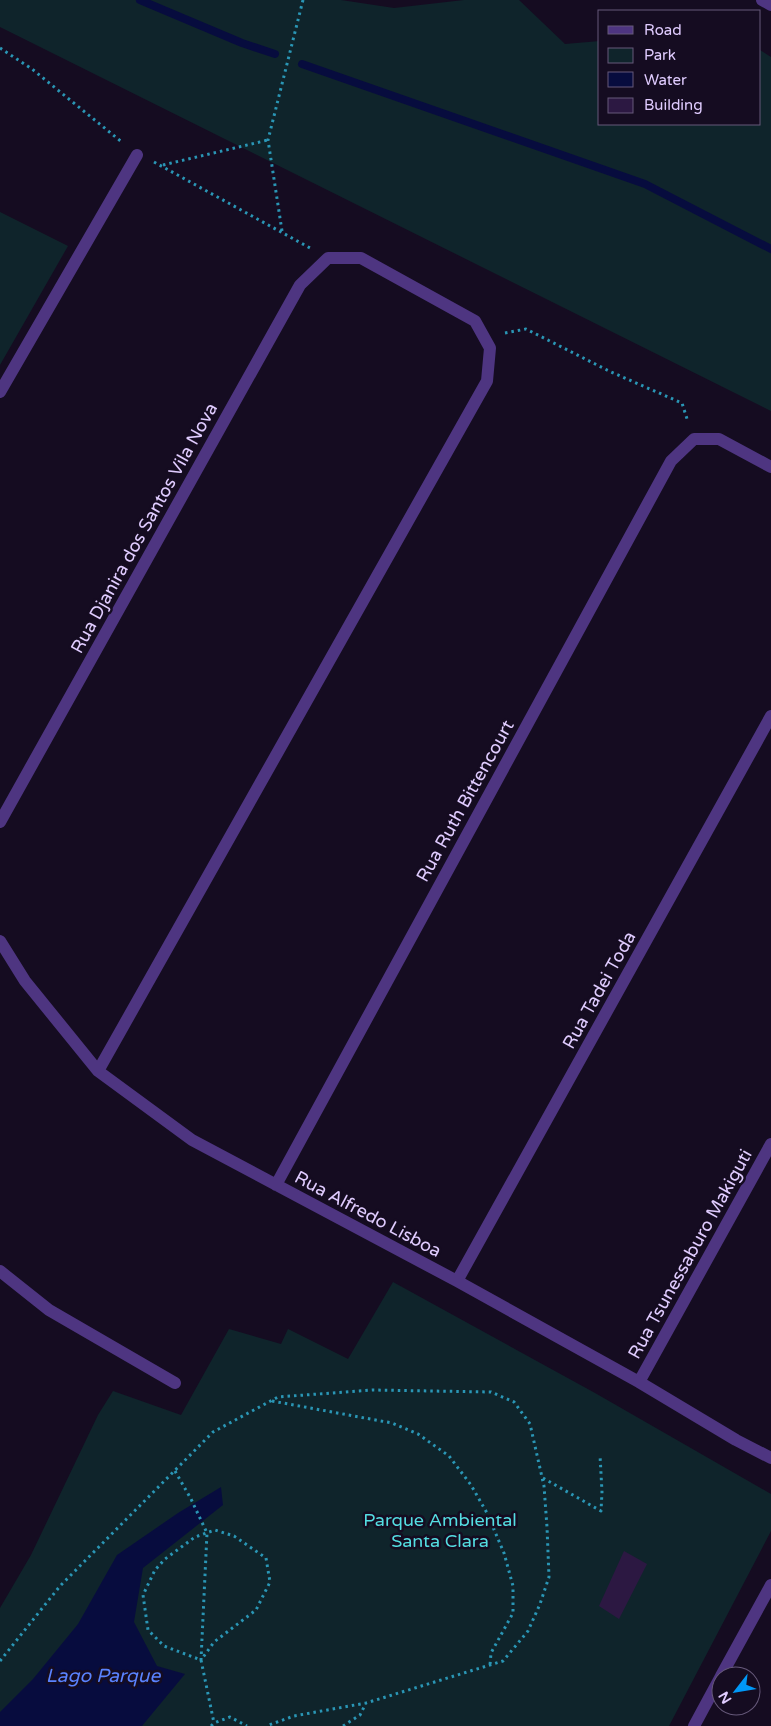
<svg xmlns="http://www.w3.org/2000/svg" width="771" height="1726" font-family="'Varela Round',sans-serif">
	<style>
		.green { fill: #0f242b }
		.water { fill: #070c3e }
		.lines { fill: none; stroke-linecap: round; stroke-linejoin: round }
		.stream { stroke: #070c3e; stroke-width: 8 }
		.building { fill: #2c1842 }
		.path { stroke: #2a96b5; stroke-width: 3; stroke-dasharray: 2.5 4; stroke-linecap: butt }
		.minor { stroke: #4e3581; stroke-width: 12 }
		.labels { text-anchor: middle; stroke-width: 5; stroke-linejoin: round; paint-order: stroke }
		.street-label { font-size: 18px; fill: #e0ccff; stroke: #150c21 }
		.park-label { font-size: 18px; fill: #54dde2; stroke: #150c21 }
		.water-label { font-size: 19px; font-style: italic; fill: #5a83ff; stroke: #150c21 }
	</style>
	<rect width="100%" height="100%" fill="#150c21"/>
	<!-- green -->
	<path class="green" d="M0 0H341L394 8 464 0H519L565 44 600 41V124H760V50L771 57V411L0 27Z
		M0 212 68 246 0 365Z
		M393 1282 595 1393 771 1494V1531L669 1726H0V1608L31 1555 98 1415 113 1391 181 1415 229 1329 281 1344 288 1329 348 1359Z"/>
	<!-- water -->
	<path class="water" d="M221 1487 223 1505 143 1568 134 1622 157 1666 185 1674 142 1726H0V1712L33 1679 78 1624 117 1555 178 1513Z"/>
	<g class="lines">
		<!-- stream -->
		<path class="stream" d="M140 0 242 43 275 54
			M302 64 645 184 771 249"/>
	</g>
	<!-- building -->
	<path class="building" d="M624 1551 647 1564 619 1619 599 1606Z"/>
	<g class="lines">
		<!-- path -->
		<path class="path" d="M0 48 32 69 123 143
			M154 162 310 248
			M163 165 268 140
			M282 231 268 140 303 0
			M505 333 526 329 611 372 682 403 688 422
			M272 1401 392 1423 418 1434 449 1456 471 1485 487 1513 504 1553 513 1586V1613L491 1653 490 1665
			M175 1471 191 1499 207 1533 201 1660 214 1642 256 1610 270 1582 266 1558 234 1536 215 1530 195 1537 165 1559 155 1570 143 1595 148 1630 164 1646 201 1660 214 1723
			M543 1478 601 1511 602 1492 600 1455
			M0 1661 60 1586 213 1432 278 1397 372 1390 491 1392 514 1402 530 1424 544 1486 547 1527 549 1577 540 1604 528 1631 503 1661 366 1703 294 1716 266 1726
			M211 1726 214 1723 230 1717 247 1726
			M343 1726 360 1715 366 1703"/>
		<!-- minor -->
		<path class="minor" d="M762 0 771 5
			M0 392 137 155
			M0 822 300 285 328 258H361L475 321 490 348 487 381 98 1071
			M0 941 25 981 98 1071 192 1140 457 1281 639 1382 736 1440 771 1458
			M276 1185 671 461 694 439H719L771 467
			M0 1271 49 1310 175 1383
			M457 1281 771 716
			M639 1382 771 1144
			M721 1676 771 1585
			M694 1726 721 1676"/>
	</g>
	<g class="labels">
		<!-- street labels -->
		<g class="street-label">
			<text transform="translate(144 528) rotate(-61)" y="6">Rua Djanira dos Santos Vila Nova</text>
			<text transform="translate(465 801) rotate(-61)" y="6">Rua Ruth Bittencourt</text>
			<text transform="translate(599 990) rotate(-61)" y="6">Rua Tadei Toda</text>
			<text transform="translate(368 1214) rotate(28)" y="6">Rua Alfredo Lisboa</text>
			<text transform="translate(690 1254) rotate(-61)" y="6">Rua Tsunessaburo Makiguti</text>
		</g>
		<!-- park labels -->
		<g class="park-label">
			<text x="440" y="1526">Parque Ambiental<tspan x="440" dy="21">Santa Clara</tspan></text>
		</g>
		<!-- water labels -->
		<g class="water-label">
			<text x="103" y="1682">Lago Parque</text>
		</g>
	</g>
	<!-- legend -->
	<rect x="598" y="10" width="162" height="115" fill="#150c21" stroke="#66597a"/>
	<rect x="608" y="26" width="25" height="8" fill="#4e3581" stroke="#66597a"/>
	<text x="644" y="35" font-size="15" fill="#e0ccff">Road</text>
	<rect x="608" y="48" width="25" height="15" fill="#0f242b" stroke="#66597a"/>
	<text x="644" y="60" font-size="15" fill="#e0ccff">Park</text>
	<rect x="608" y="72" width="25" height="15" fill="#070c3e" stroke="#66597a"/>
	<text x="644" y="85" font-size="15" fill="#e0ccff">Water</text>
	<rect x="608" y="98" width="25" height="15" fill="#2c1842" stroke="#66597a"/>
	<text x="644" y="110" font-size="15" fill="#e0ccff">Building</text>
	<!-- north arrow -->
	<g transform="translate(736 1691) rotate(239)"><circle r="24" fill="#150c21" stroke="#66597a"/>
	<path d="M0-4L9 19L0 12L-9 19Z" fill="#0098f7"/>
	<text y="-8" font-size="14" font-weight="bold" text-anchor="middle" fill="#e0ccff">N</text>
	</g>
</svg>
